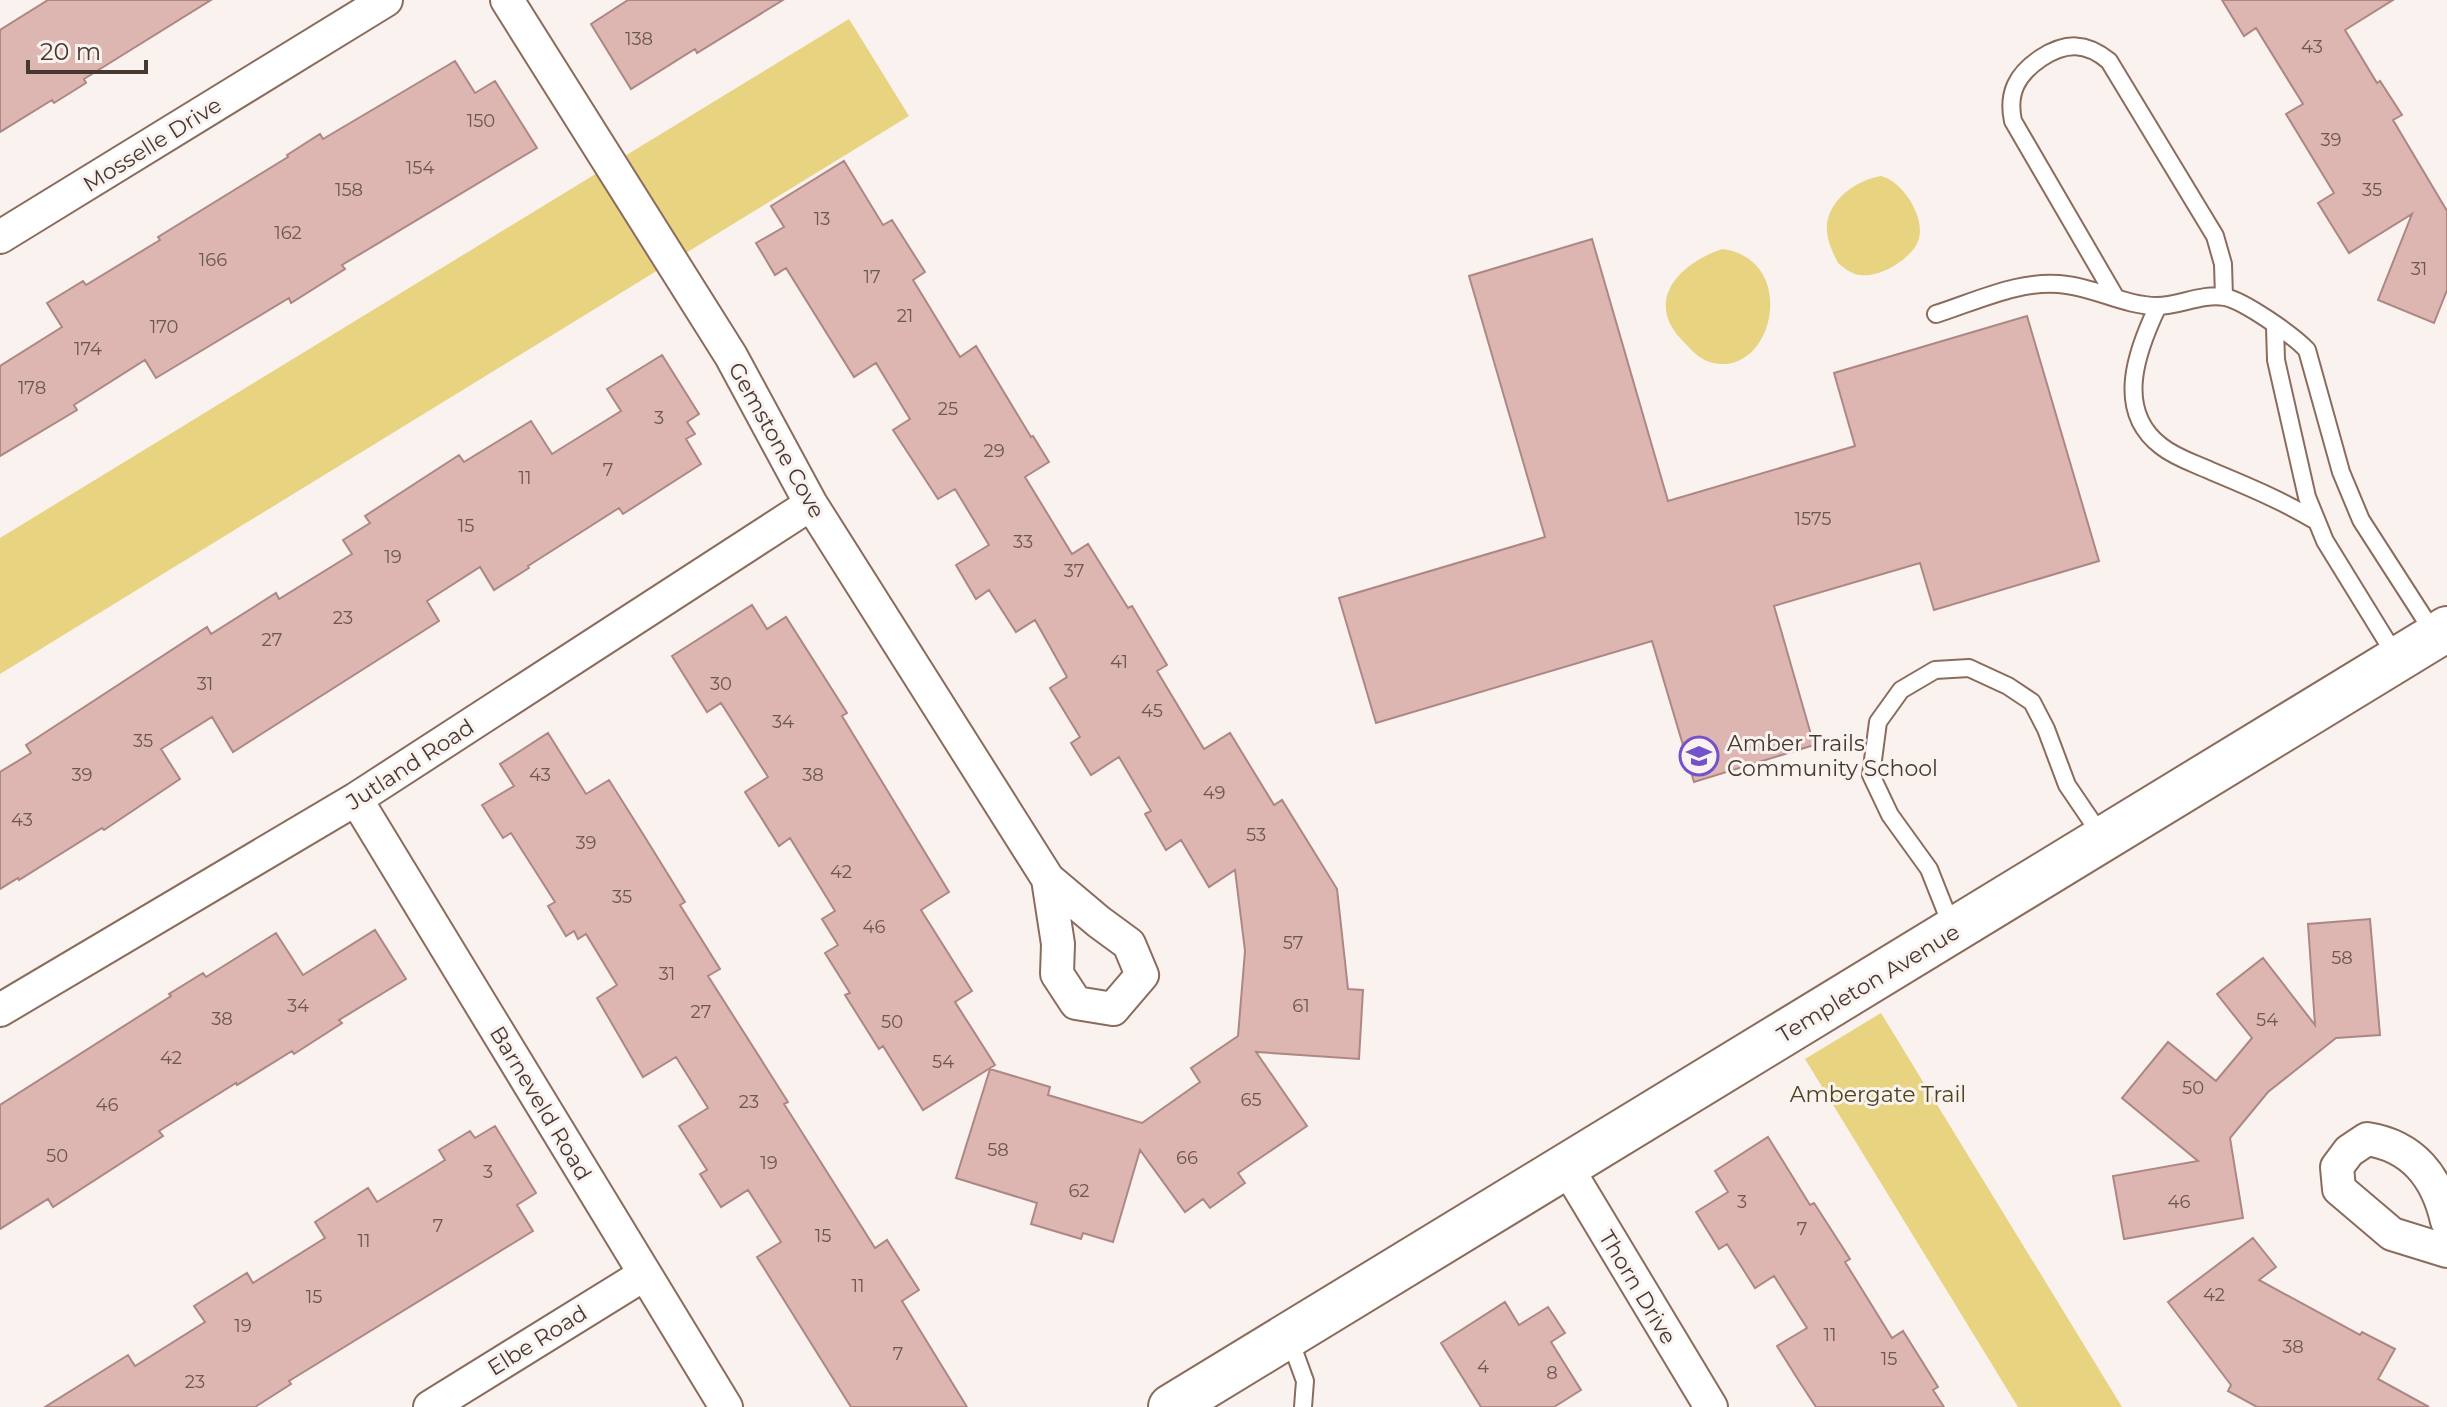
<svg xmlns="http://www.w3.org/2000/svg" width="2447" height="1407" font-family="Montserrat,sans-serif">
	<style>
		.green { fill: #e7d380 }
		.building { fill: #ddb5b1; stroke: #ad8783; stroke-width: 2 }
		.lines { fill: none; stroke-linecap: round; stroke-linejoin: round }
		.lane-casing { stroke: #8b6c5c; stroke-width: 20 }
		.street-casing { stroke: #8b6c5c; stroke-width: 36 }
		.secondary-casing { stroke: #8b6c5c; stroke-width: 48 }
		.lane { stroke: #fff; stroke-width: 16 }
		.street { stroke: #fff; stroke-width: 32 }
		.secondary { stroke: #fff; stroke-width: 44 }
		.labels { text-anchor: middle; stroke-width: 6; stroke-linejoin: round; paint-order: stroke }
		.number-label { font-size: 18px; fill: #6c5852 }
		.street-label { font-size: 22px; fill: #473932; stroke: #faf2ef }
		.poi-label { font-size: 22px; fill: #473932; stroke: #faf2ef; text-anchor: start }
		.park-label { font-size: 22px; fill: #4e441e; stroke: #faf2ef }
	</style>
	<rect width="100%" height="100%" fill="#faf2ef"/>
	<!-- green -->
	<path class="green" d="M849 19 909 116 0 674V538Z
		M1881 176C1905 182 1931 225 1915 247 1905 262 1878 278 1860 275 1851 274 1844 268 1838 263 1833 253 1828 243 1827 232 1824 203 1855 180 1881 176Z
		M1722 249C1801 259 1773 381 1710 362 1698 359 1689 347 1681 339 1644 299 1681 263 1722 249Z
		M1881 1013 2122 1407H2018L1805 1059Z"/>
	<!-- building -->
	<path class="building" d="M48 0H211L84 79 86 83 54 103 52 100 0 132V30Z
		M628 0H783L697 53 695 49 631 89 591 24Z
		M2222 0H2393L2345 30 2377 83 2380 81 2402 115 2393 120 2447 211V290L2434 323 2378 300 2412 214 2349 253 2318 203 2334 193 2286 114 2303 104 2256 28 2244 36Z
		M455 61 475 93 495 81 537 148 342 265 345 269 291 303 289 298 156 378 145 360 74 405 77 410 0 456V366L62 327 47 303 83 281 86 285 160 240 158 237 288 157 287 155 320 134 323 139Z
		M844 161 883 225 892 220 925 272 913 280 960 357 976 346 1031 437 1033 436 1049 462 1025 477 1072 554 1088 544 1128 608 1132 606 1167 665 1157 671 1204 749 1230 733 1274 805 1282 800 1337 889 1348 989 1363 990 1359 1059 1256 1052 1307 1126 1238 1173 1245 1183 1210 1208 1203 1199 1185 1212 1140 1150 1113 1242 1083 1233 1081 1239 1031 1224 1037 1203 956 1178 990 1069 1050 1087 1048 1095 1142 1123 1200 1082 1191 1068 1238 1036 1245 951 1235 870 1209 887 1181 840 1166 850 1145 814 1151 811 1119 757 1091 775 1071 743 1080 737 1050 688 1067 677 1035 620 1016 632 989 590 976 599 956 565 989 545 955 489 938 499 893 430 910 419 876 363 854 377 786 268 775 275 756 243 784 227 771 206Z
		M1592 239 1668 501 1855 446 1834 373 2027 316 2099 561 1934 610 1920 563 1774 606 1814 745 1694 782 1652 641 1376 723 1339 598 1545 537 1469 276Z
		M662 355 699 414 687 422 695 434 686 439 701 464 623 514 619 508 528 566 529 568 494 590 480 567 427 601 439 621 233 752 212 717 161 749 180 779 104 830 102 828 19 880 18 878 0 889V772L31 753 26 745 207 627 211 634 276 593 279 599 352 554 343 540 370 523 365 516 459 455 464 462 531 421 552 454 621 411 607 389Z
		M752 605 767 629 786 617 847 713 842 716 949 892 921 910 972 991 955 1002 995 1065 923 1110 883 1046 879 1049 845 995 850 993 825 953 838 945 822 919 835 911 790 838 779 846 745 792 768 777 721 703 707 712 672 656Z
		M548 733 586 794 609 780 643 834 685 902 680 905 720 969 708 976 788 1102 784 1104 875 1248 887 1240 919 1290 902 1301 967 1407H851L757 1257 781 1242 748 1190 721 1207 700 1174 707 1170 679 1126 708 1108 676 1057 643 1077 597 998 617 985 586 934 578 939 574 931 566 936 548 906 555 902 511 833 503 838 482 805 514 786 500 764Z
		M2370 919 2380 1035 2336 1038 2268 1092 2230 1138 2243 1218 2124 1239 2113 1176 2198 1161 2122 1098 2168 1042 2216 1081 2252 1038 2217 994 2263 958 2315 1025 2308 924Z
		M375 930 406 979 339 1020 342 1023 294 1054 292 1051 237 1085 236 1083 159 1131 163 1136 53 1207 48 1199 0 1229V1105L171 996 169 994 203 973 206 977 276 933 303 975Z
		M495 1126 536 1193 517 1205 533 1231 289 1381 291 1384 255 1407H45L128 1355 135 1366 205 1322 194 1306 247 1273 253 1283 325 1238 315 1222 368 1188 377 1202 445 1160 439 1150 470 1131 475 1138Z
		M1768 1137 1810 1205 1814 1203 1850 1259 1845 1262 1892 1338 1903 1331 1938 1387 1933 1390 1944 1407H1816L1797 1378 1777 1346 1807 1328 1774 1276 1755 1288 1727 1244 1719 1249 1696 1212 1728 1192 1715 1171Z
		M2253 1238 2276 1267 2259 1280 2360 1335 2362 1332 2395 1349 2378 1379 2429 1407H2257L2228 1391 2231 1385 2168 1302Z
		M1505 1302 1519 1325 1548 1307 1565 1333 1551 1342 1581 1390 1554 1407H1481L1441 1343Z"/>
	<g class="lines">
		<!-- lane casing -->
		<g class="lane-casing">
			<path id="lane" d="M2116 298 2013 121C2007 93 2017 74 2041 58 2066 42 2086 42 2109 61L2215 236 2223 264 2224 297
				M2158 306C2137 350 2114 410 2161 446 2176 458 2194 463 2211 471 2247 486 2283 501 2316 521
				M1936 314C1977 301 2023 278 2067 285 2098 289 2126 306 2157 306 2179 306 2202 293 2225 297 2244 301 2293 335 2307 350L2341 472 2361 520 2435 635
				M2275 327 2276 360 2307 497 2325 541 2397 658
				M1952 927 1929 869 1890 815 1871 775 1878 722 1901 690 1935 670 1969 668 2008 686 2032 702 2046 729 2067 785 2103 838
				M1289 1337 1305 1381 1303 1407"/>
		</g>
		<!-- street casing -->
		<g class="street-casing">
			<path id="street" d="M507 0 731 356 811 504 1048 879 1099 922 1129 944 1142 975 1113 1009 1076 1003 1057 974 1058 944 1048 879
				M0 237 386 0
				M356 799 726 1407
				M0 1010 356 799 811 504
				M1566 1166 1711 1407
				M2447 1221C2437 1177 2413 1146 2367 1139L2349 1151 2337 1167 2339 1189 2392 1234 2447 1251
				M430 1407 645 1274"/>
		</g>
		<!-- secondary casing -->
		<g class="secondary-casing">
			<path id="secondary" d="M1171 1407 2447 629"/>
		</g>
		<!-- lane -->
		<use href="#lane" class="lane"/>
		<!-- street -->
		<use href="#street" class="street"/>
		<!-- secondary -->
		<use href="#secondary" class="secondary"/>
	</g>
	<!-- icons -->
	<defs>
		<g id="school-ring" transform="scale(2)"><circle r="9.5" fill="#faf2ef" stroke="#7352cc" stroke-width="1.5"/><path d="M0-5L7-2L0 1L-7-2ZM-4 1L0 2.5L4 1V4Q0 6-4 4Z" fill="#7352cc"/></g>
	</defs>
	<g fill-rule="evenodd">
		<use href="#school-ring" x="1699" y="756"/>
	</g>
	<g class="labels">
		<!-- number labels -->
		<g class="number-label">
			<text x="639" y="45">138</text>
			<text x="2312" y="53">43</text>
			<text x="481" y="127">150</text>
			<text x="2331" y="146">39</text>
			<text x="420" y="174">154</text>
			<text x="349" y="196">158</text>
			<text x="2372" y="196">35</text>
			<text x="822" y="225">13</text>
			<text x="288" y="239">162</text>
			<text x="213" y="266">166</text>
			<text x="2419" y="275">31</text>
			<text x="872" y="283">17</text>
			<text x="905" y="322">21</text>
			<text x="164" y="333">170</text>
			<text x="88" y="355">174</text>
			<text x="32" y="394">178</text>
			<text x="948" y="415">25</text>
			<text x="659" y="424">3</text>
			<text x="994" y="457">29</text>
			<text x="608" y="476">7</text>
			<text x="525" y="484">11</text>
			<text x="1813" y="525">1575</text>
			<text x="466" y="532">15</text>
			<text x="1023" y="548">33</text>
			<text x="393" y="563">19</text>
			<text x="1074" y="577">37</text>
			<text x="343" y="624">23</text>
			<text x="272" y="646">27</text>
			<text x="1119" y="668">41</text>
			<text x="205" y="690">31</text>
			<text x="721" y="690">30</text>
			<text x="1152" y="717">45</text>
			<text x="783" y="728">34</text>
			<text x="143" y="747">35</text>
			<text x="82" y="781">39</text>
			<text x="540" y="781">43</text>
			<text x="813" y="781">38</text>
			<text x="1214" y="799">49</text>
			<text x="22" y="826">43</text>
			<text x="1256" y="841">53</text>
			<text x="586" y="849">39</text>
			<text x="841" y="878">42</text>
			<text x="622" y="903">35</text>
			<text x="874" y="933">46</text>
			<text x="1293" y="949">57</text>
			<text x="2342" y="964">58</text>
			<text x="667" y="980">31</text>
			<text x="298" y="1012">34</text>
			<text x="1301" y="1012">61</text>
			<text x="701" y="1018">27</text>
			<text x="222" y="1025">38</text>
			<text x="2267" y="1026">54</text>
			<text x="892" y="1028">50</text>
			<text x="171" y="1064">42</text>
			<text x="943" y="1068">54</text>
			<text x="2193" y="1094">50</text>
			<text x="1251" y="1106">65</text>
			<text x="749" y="1108">23</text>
			<text x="107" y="1111">46</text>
			<text x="998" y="1156">58</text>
			<text x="57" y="1162">50</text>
			<text x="1187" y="1164">66</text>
			<text x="769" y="1169">19</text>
			<text x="488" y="1178">3</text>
			<text x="1079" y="1197">62</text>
			<text x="1742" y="1208">3</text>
			<text x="2179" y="1208">46</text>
			<text x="438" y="1232">7</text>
			<text x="1802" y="1235">7</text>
			<text x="823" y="1242">15</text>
			<text x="364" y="1247">11</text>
			<text x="858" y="1292">11</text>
			<text x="2214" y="1301">42</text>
			<text x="314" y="1303">15</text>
			<text x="243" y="1332">19</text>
			<text x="1830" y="1341">11</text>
			<text x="2293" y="1353">38</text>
			<text x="898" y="1360">7</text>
			<text x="1889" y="1365">15</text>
			<text x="1483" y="1373">4</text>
			<text x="1552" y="1379">8</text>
			<text x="195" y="1388">23</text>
		</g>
		<!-- street labels -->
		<g class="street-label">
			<text transform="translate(152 144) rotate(-32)" y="8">Mosselle Drive</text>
			<text transform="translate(777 440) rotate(61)" y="8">Gemstone Cove</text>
			<text transform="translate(410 764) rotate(-33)" y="8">Jutland Road</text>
			<text transform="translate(1868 983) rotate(-31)" y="8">Templeton Avenue</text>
			<text transform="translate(541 1103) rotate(59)" y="8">Barneveld Road</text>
			<text transform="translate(1638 1287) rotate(59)" y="8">Thorn Drive</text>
			<text transform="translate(537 1340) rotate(-32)" y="8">Elbe Road</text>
		</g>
		<!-- poi labels -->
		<g class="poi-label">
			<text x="1727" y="751">Amber Trails<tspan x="1727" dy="25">Community School</tspan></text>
		</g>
		<!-- park labels -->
		<g class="park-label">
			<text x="1878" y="1102">Ambergate Trail</text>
		</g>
	</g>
	<!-- scale -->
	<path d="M28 60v12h118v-12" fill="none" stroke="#473932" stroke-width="4"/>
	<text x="40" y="60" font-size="24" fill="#473932" stroke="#faf2ef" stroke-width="6" paint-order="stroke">20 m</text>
</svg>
